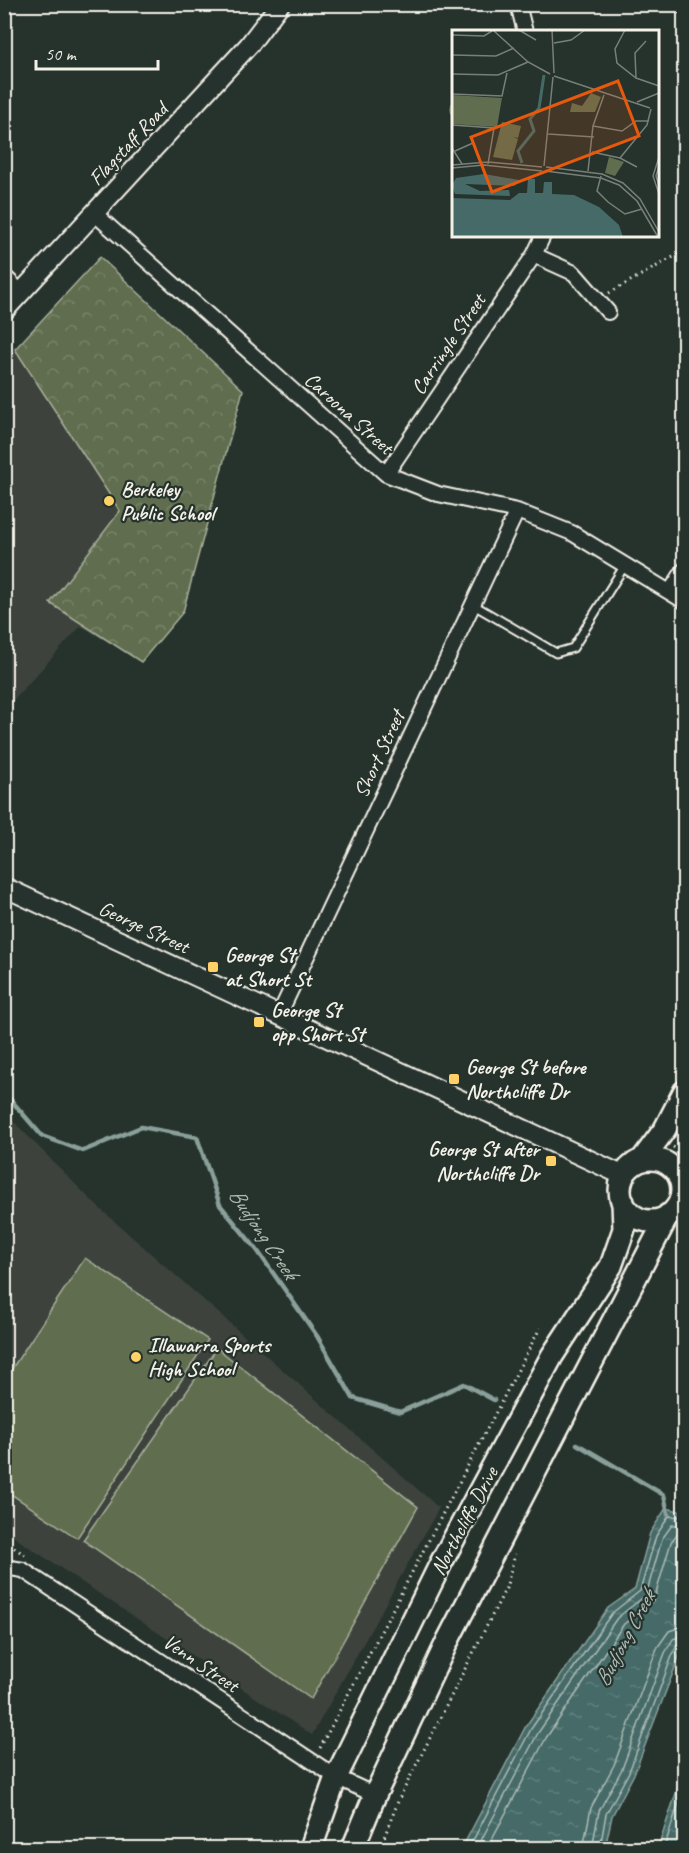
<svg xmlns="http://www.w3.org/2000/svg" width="689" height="1853" font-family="Caveat,sans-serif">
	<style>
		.built { fill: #3c433c }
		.park { fill: url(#park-crowns); stroke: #aab09c; stroke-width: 1.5 }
		.garden { fill: #606e4f; stroke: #aab09c; stroke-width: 1.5 }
		.water { fill: url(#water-ripples); stroke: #8ba09b; stroke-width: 1.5 }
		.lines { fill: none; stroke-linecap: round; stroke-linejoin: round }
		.shore { stroke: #aebbb5; stroke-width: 1.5 }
		.stream { stroke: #8ba09b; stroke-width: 4.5 }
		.lane-casing { stroke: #f4f1e8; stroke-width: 11 }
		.street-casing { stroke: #f4f1e8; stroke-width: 18 }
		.secondary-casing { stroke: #f4f1e8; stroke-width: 22 }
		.primary-casing { stroke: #f4f1e8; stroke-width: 26 }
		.path { stroke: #f4f1e8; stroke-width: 3; stroke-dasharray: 1.5 4.5; stroke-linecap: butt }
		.lane { stroke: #26332d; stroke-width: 7 }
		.street { stroke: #26332d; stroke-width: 14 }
		.secondary { stroke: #26332d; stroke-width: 18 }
		.primary { stroke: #26332d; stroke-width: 21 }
		.poi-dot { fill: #ffd166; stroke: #26332d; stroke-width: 2 }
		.labels { text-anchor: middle; stroke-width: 4.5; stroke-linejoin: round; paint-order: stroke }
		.street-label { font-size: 21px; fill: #f4f1e8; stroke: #26332d }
		.poi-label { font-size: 21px; font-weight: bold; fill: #f4f1e8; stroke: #26332d; text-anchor: start }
		.water-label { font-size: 22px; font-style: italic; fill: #aebbb5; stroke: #26332d }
		.inset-river { fill: none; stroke: #456a68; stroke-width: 3 }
		.inset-road { fill: none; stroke: #787f78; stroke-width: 1.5 }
		.view { fill: #e8590c; fill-opacity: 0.15; stroke: #e8590c; stroke-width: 3 }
		.inset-edge { fill: none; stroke: #f4f1e8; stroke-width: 3 }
	</style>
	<defs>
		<pattern id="park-crowns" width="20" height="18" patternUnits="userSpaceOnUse" patternTransform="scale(1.5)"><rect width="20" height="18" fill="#606e4f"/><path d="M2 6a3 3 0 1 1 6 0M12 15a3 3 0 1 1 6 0" fill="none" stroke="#778368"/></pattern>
		<pattern id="water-ripples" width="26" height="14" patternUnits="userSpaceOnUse" patternTransform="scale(1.5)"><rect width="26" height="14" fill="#456a68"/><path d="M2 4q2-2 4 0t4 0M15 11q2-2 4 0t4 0" fill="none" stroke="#60807e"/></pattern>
	</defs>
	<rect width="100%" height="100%" fill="#26332d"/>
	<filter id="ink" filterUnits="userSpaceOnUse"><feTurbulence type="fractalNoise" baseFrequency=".0167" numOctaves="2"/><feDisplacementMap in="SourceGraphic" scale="12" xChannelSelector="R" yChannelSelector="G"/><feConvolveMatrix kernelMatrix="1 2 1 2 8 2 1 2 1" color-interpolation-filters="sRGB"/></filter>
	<g filter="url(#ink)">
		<!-- built -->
		<path class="built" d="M100 257 243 390 183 612 141 662 81 626 5 709 4 361Z
			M4 1112 96 1205 439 1508 312 1735 5 1531Z"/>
		<!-- park -->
		<path class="park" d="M100 257 243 390 183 612 141 662 50 603 120 511 15 349Z"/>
		<!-- garden -->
		<path class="garden" d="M85 1258 208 1340 77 1538 5 1490V1379Z
			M217 1348 418 1507 311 1699 83 1540Z"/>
		<!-- water -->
		<path class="water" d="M666 1508 684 1512V1644L634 1774 612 1816 605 1848H462L526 1726 608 1608 635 1589 650 1533Z
			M684 1769V1848H658Z"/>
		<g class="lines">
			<!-- shore -->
			<path class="shore" d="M469 1848 531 1729 612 1613 640 1591 656 1536 669 1516 684 1517
				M477 1848 538 1733 617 1618 646 1595 662 1539 672 1525H684
				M487 1848 546 1738 624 1624 654 1600 671 1542 677 1534H684
				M583 1848 591 1808 614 1765 657 1648 669 1631 684 1626
				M592 1848 599 1811 622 1769 665 1653 673 1639 684 1635
				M600 1848 606 1814 629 1772 672 1656 677 1645 684 1643
				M664 1848 684 1787"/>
			<!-- stream -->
			<path class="stream" d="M4 1092 42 1136 83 1151 141 1127 197 1137 220 1205 257 1250 317 1336 353 1398 400 1412 464 1384 494 1400
				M577 1444 664 1495 668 1514"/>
			<!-- lane casing -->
			<g class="lane-casing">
				<path id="lane" d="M472 604 556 653 573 648 625 565"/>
			</g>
			<!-- street casing -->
			<g class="street-casing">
				<path id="street" d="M518 4 525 32
					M683 4 684 7
					M94 213 386 474 438 494 517 511 572 533 684 601
					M534 255 574 273 608 312
					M4 276 21 292
					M386 474 534 255 543 236
					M670 592 684 570
					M279 1015 517 511
					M4 1567 23 1570 336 1777 375 1795"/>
			</g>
			<!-- secondary casing -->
			<g class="secondary-casing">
				<path id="secondary" d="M4 311 249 45 280 4
					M4 887 624 1176"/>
			</g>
			<!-- primary casing -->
			<g class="primary-casing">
				<path id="primary" d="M620 1190a31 31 0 1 1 62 0a31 31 0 1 1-62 0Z
					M642 1160 665 1129 684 1092
					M311 1848 336 1777 441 1563 552 1356 611 1266 624 1229 623 1202
					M353 1848 375 1795 448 1640 668 1215"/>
			</g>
			<!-- path -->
			<path class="path" d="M609 293 684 251
				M673 1147 684 1152
				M4 1541 25 1555
				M320 1748 540 1328
				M380 1848 399 1799 506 1588 515 1554"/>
			<!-- lane -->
			<use href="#lane" class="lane"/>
			<!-- street -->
			<use href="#street" class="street"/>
			<!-- secondary -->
			<use href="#secondary" class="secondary"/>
			<!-- primary -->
			<use href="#primary" class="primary"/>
		</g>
	</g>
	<!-- markers -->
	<g class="poi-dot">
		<circle cx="109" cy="501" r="6"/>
		<rect x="207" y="961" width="12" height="12" rx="3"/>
		<rect x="253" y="1016" width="12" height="12" rx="3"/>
		<rect x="448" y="1073" width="12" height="12" rx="3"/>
		<rect x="545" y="1155" width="12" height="12" rx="3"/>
		<circle cx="136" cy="1357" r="6"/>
	</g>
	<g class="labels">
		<!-- street labels -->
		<g class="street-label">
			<text transform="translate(128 144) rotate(-47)" y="7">Flagstaff Road</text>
			<text transform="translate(448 344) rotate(-56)" y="7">Carringle Street</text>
			<text transform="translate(349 413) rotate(42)" y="7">Caroona Street</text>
			<text transform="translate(379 754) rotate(-65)" y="7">Short Street</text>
			<text transform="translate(144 927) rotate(25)" y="7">George Street</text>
			<text transform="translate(464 1521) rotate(-62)" y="7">Northcliffe Drive</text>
			<text transform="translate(201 1663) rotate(34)" y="7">Venn Street</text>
		</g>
		<!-- poi labels -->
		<g class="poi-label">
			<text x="121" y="496">Berkeley<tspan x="121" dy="24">Public School</tspan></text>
			<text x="225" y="962">George St<tspan x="225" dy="24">at Short St</tspan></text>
			<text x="271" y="1017">George St<tspan x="271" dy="24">opp Short St</tspan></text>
			<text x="466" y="1074">George St before<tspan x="466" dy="24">Northcliffe Dr</tspan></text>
			<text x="539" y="1156" text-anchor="end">George St after<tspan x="539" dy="24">Northcliffe Dr</tspan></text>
			<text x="148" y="1352">Illawarra Sports<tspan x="148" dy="24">High School</tspan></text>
		</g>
		<!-- water labels -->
		<g class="water-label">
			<text transform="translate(264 1233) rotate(56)" y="8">Budjong Creek</text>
			<text transform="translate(624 1638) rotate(-62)" y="8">Budjong Creek</text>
		</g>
	</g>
	<!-- overview -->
	<g transform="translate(452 30)">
		<rect width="207" height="207" fill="#26332d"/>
		<path d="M139 63 149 67 143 82H118L120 73 130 76ZM0 65 50 68 45 97 0 94ZM157 127 172 132 163 146 153 143Z" fill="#606e4f"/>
		<path d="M23 80a10 10 0 1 1 20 0a10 10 0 1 1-20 0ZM-3 80a10 10 0 1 1 20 0a10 10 0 1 1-20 0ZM50 92 69 96 66 108 61 107 66 109 60 130 41 127Z" fill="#606e4f"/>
		<path d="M32 144 67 150V152L62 156 13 154 28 161 57 160 58 166 3 164 0 155 4 148ZM76 148 83 149V163H91L92 152H100V164L122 165 147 177 167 195 171 207H0V168L58 170 67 163H75Z" fill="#456a68"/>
		<path class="inset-river" d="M70 133 66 121 82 101 78 89 87 78 92 45"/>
		<path class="inset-road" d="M67 0 84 10M100 0 102 43M173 0 163 19 165 33 184 48 207 56M42 1 76 32 98 44M0 5 32 6 40 1M102 13 119 10 133 0M0 25 44 26 62 18M0 44 46 45 76 32M102 46 198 78M184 48 183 23 194 11M0 64 50 66 55 43M185 72 207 63M0 95 42 98 36 134M141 96 170 101 184 91H197M96 104 142 107M0 118 10 134M3 121 21 113M140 122 168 128 185 137M207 127 201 146 207 164M168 128 195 95 199 79M0 135 36 132 90 137M92 136 101 47M207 136 204 146 207 156M94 137 150 144 171 153 188 169 207 202M0 138 32 135 90 141M93 141 149 148 167 155 185 171 206 207M136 141 141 96 152 65M149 146 145 161 156 172 173 184 190 179"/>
		<path class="view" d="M166 51 187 106 40 162 19 107Z"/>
		<rect width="207" height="207" class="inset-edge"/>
	</g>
	<!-- margin -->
	<rect width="689" height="1853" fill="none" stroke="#26332d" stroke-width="24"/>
	<rect x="12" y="12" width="665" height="1829" fill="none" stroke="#f4f1e8" stroke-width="2" filter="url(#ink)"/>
	<!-- scale -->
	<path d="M36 60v9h122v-9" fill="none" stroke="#f4f1e8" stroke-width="3"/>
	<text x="45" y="60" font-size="18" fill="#f4f1e8" stroke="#26332d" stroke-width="4.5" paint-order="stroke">50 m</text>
</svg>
